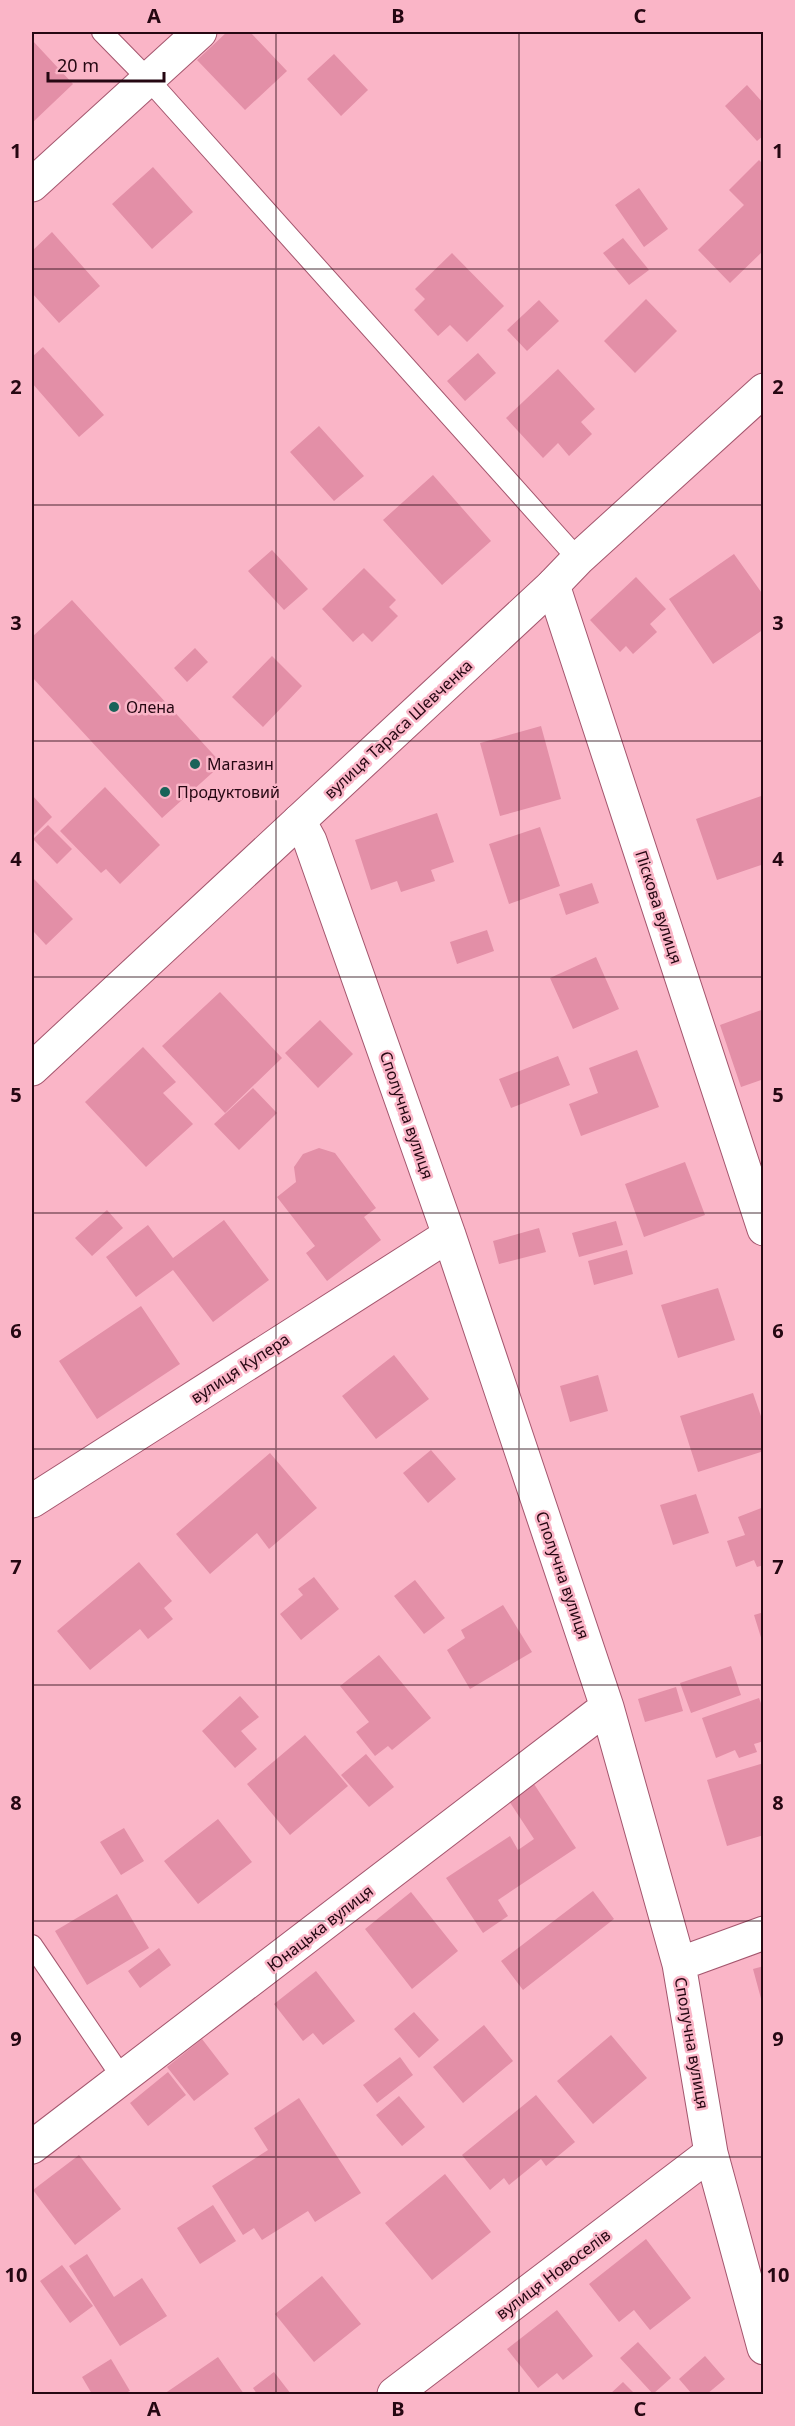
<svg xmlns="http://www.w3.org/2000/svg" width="795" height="2426" font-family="'Noto Sans',sans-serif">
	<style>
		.building { fill: #e38fa7 }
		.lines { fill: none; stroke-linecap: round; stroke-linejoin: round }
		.lane-casing { stroke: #a4566e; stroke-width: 22 }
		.street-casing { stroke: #a4566e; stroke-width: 35 }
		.secondary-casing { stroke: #a4566e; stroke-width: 35 }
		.lane { stroke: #fff; stroke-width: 20 }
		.street { stroke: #fff; stroke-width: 33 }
		.secondary { stroke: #fff; stroke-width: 33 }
		.grid { fill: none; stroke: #250712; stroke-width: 1.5; stroke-opacity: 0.55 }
		.poi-dot { fill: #196359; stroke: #fab5c7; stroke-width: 2 }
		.labels { text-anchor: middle; stroke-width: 5; stroke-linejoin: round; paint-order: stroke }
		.poi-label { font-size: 16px; fill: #250712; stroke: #fab5c7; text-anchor: start }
		.street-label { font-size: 16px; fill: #250712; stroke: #fab5c7 }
		.neatline { fill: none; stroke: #250712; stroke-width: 2 }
		.grid-label { font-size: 20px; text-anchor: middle; font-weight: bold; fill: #250712 }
	</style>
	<rect width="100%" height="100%" fill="#fab5c7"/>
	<!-- building -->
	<path class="building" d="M227 32H250L287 71 245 110 197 60Z
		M32 40 73 84 32 123Z
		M334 54 368 90 341 116 307 79Z
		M747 85 764 104V135L757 141 725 106Z
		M759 160 764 165V250L730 283 698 250 744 205 729 190Z
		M153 167 193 212 152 249 112 204Z
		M639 188 668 229 644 247 615 205Z
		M52 232 100 286 59 323 32 293V251Z
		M623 238 649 270 629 285 603 253Z
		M452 253 504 306 467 342 450 325 438 336 414 310 425 299 415 289Z
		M646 299 677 331 635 373 604 341Z
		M539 300 559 321 527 351 507 330Z
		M43 347 104 415 79 437 32 383V357Z
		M478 353 496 373 465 401 447 381Z
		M558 369 595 409 581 422 592 434 569 456 558 443 543 458 506 418Z
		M319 426 364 476 334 501 290 452Z
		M433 475 491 541 442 585 383 520Z
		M272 550 308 589 284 610 248 571Z
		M734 554 764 596V629L713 664 669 599Z
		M364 568 396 600 389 607 398 616 372 642 363 633 353 642 322 609Z
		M636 577 666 609 650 624 657 632 633 654 626 646 620 652 590 620Z
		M72 600 222 764 162 818 32 677V637Z
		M195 648 208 662 187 682 174 668Z
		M272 656 302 686 263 727 232 697Z
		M541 726 561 799 500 816 480 743Z
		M105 787 160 845 120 884 106 869 101 873 60 831Z
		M32 795 52 817 32 837Z
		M764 795V864L717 880 696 819Z
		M437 813 454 862 431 870 435 881 401 892 397 881 371 890 355 840Z
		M48 825 72 849 57 864 33 839Z
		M540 827 560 886 509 904 489 844Z
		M32 877 73 919 46 945 34 932 32 934Z
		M592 883 599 903 566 915 559 894Z
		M487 930 494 951 457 964 450 942Z
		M596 957 619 1009 573 1029 550 978Z
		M220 992 282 1058 225 1113 162 1046Z
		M764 1009V1079L741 1087 720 1025Z
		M320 1020 353 1054 318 1088 285 1053Z
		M143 1047 176 1082 163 1093 193 1124 146 1167 85 1102Z
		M637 1050 659 1107 581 1136 569 1104 598 1093 589 1068Z
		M558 1056 570 1085 511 1108 499 1079Z
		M253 1088 277 1113 239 1150 214 1124Z
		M319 1148 335 1153 376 1208 364 1217 381 1240 327 1281 306 1253 315 1246 277 1197 296 1182 294 1167 303 1154Z
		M685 1162 705 1215 644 1237 625 1184Z
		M107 1210 123 1228 92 1256 75 1238Z
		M224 1220 269 1280 213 1322 173 1270 136 1297 106 1257 148 1225 173 1258Z
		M616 1221 623 1245 579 1257 572 1233Z
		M539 1228 546 1252 499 1264 493 1241Z
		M627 1250 633 1274 594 1285 588 1261Z
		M718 1288 735 1340 678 1358 661 1305Z
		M141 1306 180 1364 97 1419 59 1361Z
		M394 1355 429 1399 376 1439 342 1396Z
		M598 1375 608 1411 570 1422 560 1386Z
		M753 1393 764 1425V1451L698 1472 680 1416Z
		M431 1450 456 1479 428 1503 403 1473Z
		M270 1453 317 1508 269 1549 257 1533 210 1574 176 1534Z
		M696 1494 709 1533 673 1545 660 1505Z
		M764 1507V1565L757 1567 754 1560 736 1567 727 1541 745 1535 738 1517Z
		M139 1562 172 1601 164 1608 173 1619 148 1639 140 1629 90 1670 57 1631Z
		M314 1577 339 1609 301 1640 280 1614 303 1595 298 1589Z
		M415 1580 445 1618 424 1634 394 1596Z
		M503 1605 532 1652 470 1689 447 1650 465 1638 461 1630Z
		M764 1612V1644H763L754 1615Z
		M379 1655 431 1718 392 1750 388 1746 375 1756 356 1732 369 1722 340 1686Z
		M731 1666 741 1695 691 1713 680 1683Z
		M676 1687 683 1711 645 1722 638 1699Z
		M240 1696 259 1717 241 1731 257 1749 235 1768 202 1731Z
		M759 1698 764 1711V1741L754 1744 757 1752 739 1758 735 1750 716 1758 702 1718Z
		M305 1735 348 1786 290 1835 247 1784Z
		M366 1754 394 1787 369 1807 341 1775Z
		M764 1763V1835L727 1846 707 1780Z
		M534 1784 576 1848 498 1900 508 1916 483 1933 446 1878 510 1836 518 1850 534 1839 509 1801Z
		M218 1819 252 1862 198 1904 164 1861Z
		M124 1828 144 1861 121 1875 100 1842Z
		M593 1891 614 1919 523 1990 501 1961Z
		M411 1892 458 1951 412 1989 365 1929Z
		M117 1894 149 1948 87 1985 55 1931Z
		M159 1948 171 1965 140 1988 128 1971Z
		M764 1966V2006H763L753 1969Z
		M316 1971 355 2021 323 2045 313 2033 303 2041 274 2004Z
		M414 2012 439 2040 419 2058 394 2029Z
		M484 2025 513 2061 463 2103 433 2067Z
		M611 2035 647 2078 593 2124 557 2081Z
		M202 2039 229 2074 194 2101 167 2067Z
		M400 2057 413 2075 377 2103 363 2085Z
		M168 2072 186 2095 148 2126 130 2103Z
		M536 2095 575 2142 546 2166 541 2159 509 2185 504 2178 490 2190 462 2155Z
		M399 2096 425 2127 402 2146 376 2115Z
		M299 2098 361 2193 315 2222 308 2211 262 2240 254 2228 243 2235 212 2186 268 2150 254 2128Z
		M79 2155 121 2209 75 2245 33 2190Z
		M445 2174 491 2232 432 2280 385 2223Z
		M213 2205 236 2241 200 2264 177 2228Z
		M646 2239 691 2298 650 2330 634 2310 619 2322 589 2284Z
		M87 2254 114 2297 142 2278 167 2316 120 2346 69 2266Z
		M62 2265 93 2306 70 2323 40 2281Z
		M322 2276 361 2324 314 2362 275 2314Z
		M557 2310 593 2356 563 2380 557 2373 538 2388 507 2349Z
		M638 2342 671 2378 653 2394 620 2358Z
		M705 2356 725 2379 707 2394H692L679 2379Z
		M218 2357 244 2394H164Z
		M111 2359 130 2391 123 2394H92L82 2377Z
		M274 2372 291 2394H257L253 2388Z
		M623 2382 635 2394H610Z"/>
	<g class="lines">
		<!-- lane casing -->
		<g class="lane-casing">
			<path id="lane" d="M102 32 148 79 578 559
				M32 1945 123 2079"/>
		</g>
		<!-- street casing -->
		<g class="street-casing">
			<path id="street" d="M32 185 200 32
				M553 585 764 1229
				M299 821 310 841 449 1235 607 1707 679 1964 711 2153 764 2348
				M32 1501 449 1235
				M679 1964 764 1933
				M32 2147 607 1707
				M394 2394 711 2153"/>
		</g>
		<!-- secondary casing -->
		<g class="secondary-casing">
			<path id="secondary" d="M32 1069 553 585 578 559 764 390"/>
		</g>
		<!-- lane -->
		<use href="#lane" class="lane"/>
		<!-- street -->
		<use href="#street" class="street"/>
		<!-- secondary -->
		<use href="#secondary" class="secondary"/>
	</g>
	<!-- grid -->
	<path class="grid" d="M276 32V2394M519 32V2394M32 269H764M32 505H764M32 741H764M32 977H764M32 1213H764M32 1449H764M32 1685H764M32 1921H764M32 2157H764"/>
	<!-- markers -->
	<g class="poi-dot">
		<circle cx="114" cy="707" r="6"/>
		<circle cx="195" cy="764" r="6"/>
		<circle cx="165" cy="792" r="6"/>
	</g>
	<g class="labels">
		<!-- poi labels -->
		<g class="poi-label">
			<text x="126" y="713">Олена</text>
			<text x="207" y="770">Магазин</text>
			<text x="177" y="798">Продуктовий</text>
		</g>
		<!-- street labels -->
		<g class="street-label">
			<text transform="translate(398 729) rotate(-43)" y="6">вулиця Тараса Шевченка</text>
			<text transform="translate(659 907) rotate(72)" y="6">Піскова вулиця</text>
			<text transform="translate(407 1115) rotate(71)" y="6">Сполучна вулиця</text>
			<text transform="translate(240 1368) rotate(-33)" y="6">вулиця Купера</text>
			<text transform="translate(563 1575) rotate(71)" y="6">Сполучна вулиця</text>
			<text transform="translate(320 1928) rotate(-38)" y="6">Юнацька вулиця</text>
			<text transform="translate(692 2043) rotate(80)" y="6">Сполучна вулиця</text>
			<text transform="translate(553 2274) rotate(-37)" y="6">вулиця Новоселів</text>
		</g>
	</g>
	<!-- border -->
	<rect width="795" height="2426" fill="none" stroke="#fab5c7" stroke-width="66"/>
	<!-- scale -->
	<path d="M48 72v9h116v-9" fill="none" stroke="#250712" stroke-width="3"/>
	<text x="57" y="72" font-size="18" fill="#250712" stroke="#fab5c7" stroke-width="4.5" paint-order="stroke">20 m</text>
	<rect x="33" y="33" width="729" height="2360" class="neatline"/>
	<g class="grid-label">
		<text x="154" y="23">A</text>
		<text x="398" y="23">B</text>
		<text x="640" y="23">C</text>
		<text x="16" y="158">1</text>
		<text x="778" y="158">1</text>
		<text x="16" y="394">2</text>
		<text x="778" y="394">2</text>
		<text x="16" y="630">3</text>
		<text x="778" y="630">3</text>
		<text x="16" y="866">4</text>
		<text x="778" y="866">4</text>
		<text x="16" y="1102">5</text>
		<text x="778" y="1102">5</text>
		<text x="16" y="1338">6</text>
		<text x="778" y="1338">6</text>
		<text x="16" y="1574">7</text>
		<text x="778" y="1574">7</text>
		<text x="16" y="1810">8</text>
		<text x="778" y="1810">8</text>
		<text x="16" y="2046">9</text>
		<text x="778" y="2046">9</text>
		<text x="16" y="2282">10</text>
		<text x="778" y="2282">10</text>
		<text x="154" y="2416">A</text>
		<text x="398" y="2416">B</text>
		<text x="640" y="2416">C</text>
	</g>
</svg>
